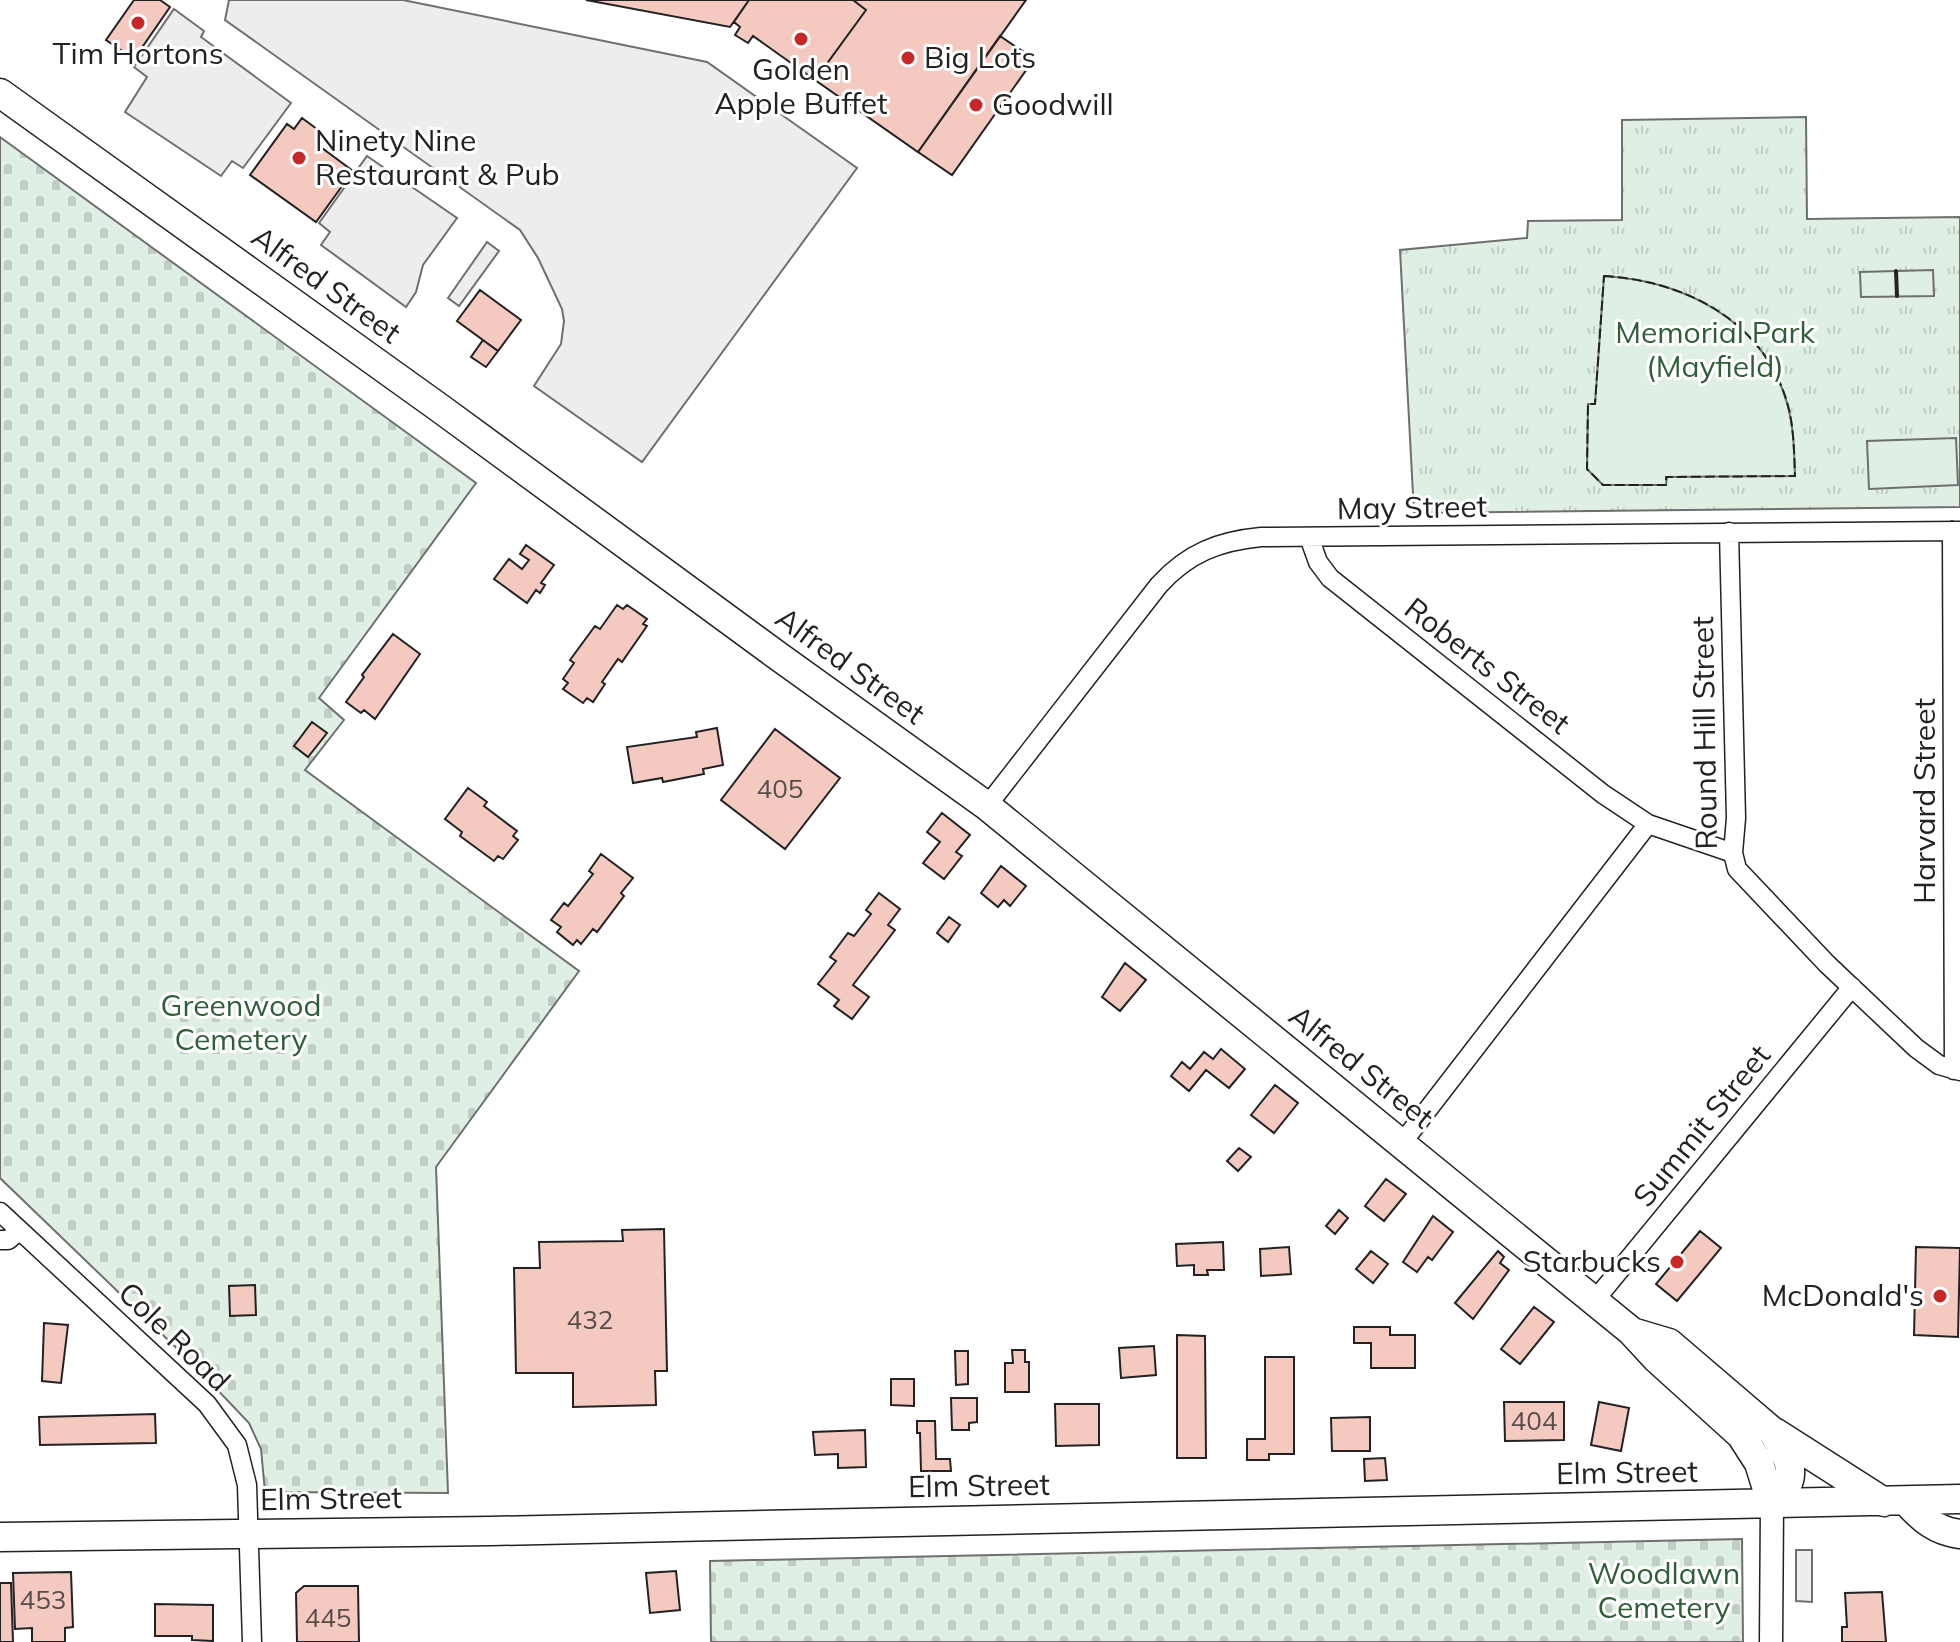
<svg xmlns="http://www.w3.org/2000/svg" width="1960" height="1642" font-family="Mulish,sans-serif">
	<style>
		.cemetery { fill: url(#cemetery-stones); stroke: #6f6f6f; stroke-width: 2 }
		.park { fill: url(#park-tufts); stroke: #6f6f6f; stroke-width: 2 }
		.pitch { fill: #e0efe3; stroke: #6f6f6f; stroke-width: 2 }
		.parking { fill: #ededed; stroke: #6f6f6f; stroke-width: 2 }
		.building { fill: #f3c9c0; stroke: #222; stroke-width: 2 }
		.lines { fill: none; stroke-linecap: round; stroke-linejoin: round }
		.minor-casing { stroke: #222; stroke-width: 21 }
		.tertiary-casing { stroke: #222; stroke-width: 25 }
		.primary-casing { stroke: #222; stroke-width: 31 }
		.minor { stroke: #fff; stroke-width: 18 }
		.tertiary { stroke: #fff; stroke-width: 22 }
		.primary { stroke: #fff; stroke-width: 28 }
		.fence { stroke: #222; stroke-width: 2; stroke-dasharray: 10 4; stroke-linecap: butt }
		.wall { stroke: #222; stroke-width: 4 }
		.poi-dot { fill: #c62828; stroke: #fff; stroke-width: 3 }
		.labels { text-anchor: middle; stroke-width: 6; stroke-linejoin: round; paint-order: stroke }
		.number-label { font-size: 26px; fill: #564c4a }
		.poi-label { font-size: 30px; fill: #222; stroke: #fff; text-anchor: start }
		.street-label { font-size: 30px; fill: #222; stroke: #fff }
		.park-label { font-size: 30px; fill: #2f5e38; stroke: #fff }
	</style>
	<defs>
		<pattern id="cemetery-stones" width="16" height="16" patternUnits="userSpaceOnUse" patternTransform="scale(2)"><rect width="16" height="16" fill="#e0efe3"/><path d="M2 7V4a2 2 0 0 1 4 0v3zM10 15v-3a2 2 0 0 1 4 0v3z" fill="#c0cdc2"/></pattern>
		<pattern id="park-tufts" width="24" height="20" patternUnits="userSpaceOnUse" patternTransform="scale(2)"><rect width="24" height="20" fill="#e0efe3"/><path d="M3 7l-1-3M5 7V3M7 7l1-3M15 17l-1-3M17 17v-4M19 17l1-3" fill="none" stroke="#c0cdc2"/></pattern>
	</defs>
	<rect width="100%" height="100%" fill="#fff"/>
	<!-- cemetery -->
	<path class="cemetery" d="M0 137 476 483 319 698 344 720 305 770 579 971 436 1167 448 1493 265 1492 261 1449 249 1423 192 1363 0 1178Z
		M1742 1539 1743 1642H711L710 1561Z"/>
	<!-- park -->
	<path class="park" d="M1806 117 1807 219 1960 217V507L1414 513 1400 250 1527 238 1528 221 1622 220V120Z"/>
	<!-- pitch -->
	<path class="pitch" d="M1933 270 1934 296 1861 297 1860 272Z
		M1604 276C1684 281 1763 320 1787 403 1794 427 1794 451 1795 476L1667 477 1666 485H1603L1587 469 1588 404H1595Z
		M1956 438 1958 485 1869 489 1867 441Z"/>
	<!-- parking -->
	<path class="parking" d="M229 0H403L707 62 857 168 642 462 534 386 561 344 564 321 562 309 538 258 520 230 225 20Z
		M174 9 204 31 201 37 291 103 243 168 232 161 221 176 125 112 147 77 134 67Z
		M367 156 457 218 423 265 416 292 406 307 321 245 330 232 319 223Z
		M487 242 499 251 459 306 448 298Z
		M1796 1550H1812V1602L1796 1601Z"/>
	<!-- building -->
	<path class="building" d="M134 0H160L170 7 134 59 106 40Z
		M586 0H749L730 27Z
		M749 0H853L866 10 815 80 753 36 748 43 735 35 740 27 734 22Z
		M853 0H1026L918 152 815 80 866 10Z
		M1000 36 1034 59 952 175 918 152Z
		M302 118 325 135 318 145 353 171 316 222 250 175 287 124 294 129Z
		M480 290 521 320 498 351 457 321Z
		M483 340 498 351 486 367 471 357Z
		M526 545 554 565 541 583 545 585 540 593 536 590 527 603 494 579 509 559 522 569 529 560 520 554Z
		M617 605 623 609 627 605 647 619 643 624 647 626 622 662 618 659 602 682 605 684 593 702 587 698 583 703 563 689 568 683 563 679 574 663 570 660 595 626 600 629Z
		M393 634 420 654 375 719 364 710 361 713 346 702 364 677 362 675Z
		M312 722 327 733 308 757 294 746Z
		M717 728 723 765 703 769 704 774 663 782 662 778 633 783 627 747 697 737 696 732Z
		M775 729 840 778 785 849 721 800Z
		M468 788 487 802 484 806 517 831 513 836 518 840 503 859 498 856 494 861 460 836 462 832 445 819Z
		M942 813 970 835 956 852 962 856 944 879 923 863 940 842 927 832Z
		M601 854 633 878 621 893 624 896 597 932 593 929 581 944 577 940 573 945 557 932 561 927 551 920 564 903 568 906 593 874 589 871Z
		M1001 866 1026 886 1010 906 1004 900 998 907 981 893Z
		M879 893 900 909 888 925 895 930 853 985 869 997 852 1019 834 1006 839 1000 818 984 836 961 830 957 848 933 854 936 871 914 866 910Z
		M949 917 960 925 948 942 937 933Z
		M1125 963 1146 980 1120 1011 1102 997Z
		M1221 1049 1245 1069 1229 1088 1206 1070 1189 1091 1171 1076 1182 1062 1190 1069 1204 1052 1213 1059Z
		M1275 1085 1298 1103 1274 1133 1251 1115Z
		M1239 1148 1251 1157 1238 1171 1227 1161Z
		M1386 1179 1406 1194 1384 1221 1365 1206Z
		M1339 1210 1348 1218 1335 1234 1326 1226Z
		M1433 1216 1453 1232 1432 1260 1428 1257 1417 1272 1403 1262Z
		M664 1229 667 1371H655L656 1405 573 1407V1373H516L514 1268H540L539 1242 623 1241 622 1230Z
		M1700 1231 1721 1248 1677 1301 1656 1284Z
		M1223 1242 1224 1270H1207L1208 1275H1194V1265L1177 1266 1176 1244Z
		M1289 1247 1291 1274 1261 1276 1260 1249Z
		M1916 1247 1960 1248 1958 1337 1914 1335Z
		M1371 1251 1388 1264 1373 1283 1356 1269Z
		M1498 1251 1504 1257 1500 1263 1509 1270 1473 1319 1455 1303Z
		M255 1285 256 1315 230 1316 229 1286Z
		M1534 1307 1554 1322 1520 1364 1501 1349Z
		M44 1323 68 1325 61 1383 42 1381Z
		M1354 1327H1390V1335H1415V1368H1371V1343H1354Z
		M1177 1335 1205 1336 1206 1458H1177Z
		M1154 1346 1156 1375 1121 1378 1119 1348Z
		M1012 1350H1025V1362H1029V1392H1005V1363H1013Z
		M955 1351H968V1384L956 1385Z
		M1265 1357H1294V1454H1269V1460H1247V1439H1265Z
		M891 1379H914V1406L891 1405Z
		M951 1398H977V1422L969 1423V1430H952Z
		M1504 1402H1564V1440L1505 1441Z
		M1599 1402 1629 1408 1621 1451 1591 1445Z
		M1055 1404H1099V1445L1056 1446Z
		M155 1414 156 1443 40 1445 39 1417Z
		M1370 1417V1451H1332L1331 1418Z
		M917 1421H935L936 1459H950L951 1471H921L920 1433H917Z
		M865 1430 866 1467 838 1468V1454L815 1455 813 1432Z
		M1385 1458 1387 1480 1365 1481 1364 1459Z
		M676 1571 680 1610 650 1613 646 1573Z
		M71 1572 73 1627 65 1628V1642H32V1628L15 1629 13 1573Z
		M0 1583H11L13 1642H0Z
		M304 1586H358L359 1642H297L296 1593Z
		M1882 1592 1886 1642H1842V1627H1847L1845 1593Z
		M155 1604 213 1605V1641L192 1640V1636H155Z"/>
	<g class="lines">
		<!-- minor casing -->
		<g class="minor-casing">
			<path id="minor" d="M1952 531 1954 1070
				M1729 532 1736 818 1733 853 1737 869 1827 964 1916 1048 1939 1065 1960 1071
				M1309 537 1318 562 1330 578 1603 794 1648 824 1733 853
				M987 806 1159 585C1188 553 1219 541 1261 537L1960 531
				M1402 1143 1648 824
				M0 1212 207 1404 237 1445 247 1485 252 1642
				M0 1240H8L19 1231
				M1595 1300 1852 987"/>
		</g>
		<!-- tertiary casing -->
		<g class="tertiary-casing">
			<path id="tertiary" d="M1771 1642 1772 1505"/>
		</g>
		<!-- primary casing -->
		<g class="primary-casing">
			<path id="primary" d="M0 93 441 409 778 656 987 806 1631 1331 1656 1358 1741 1435 1759 1463 1772 1505
				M1632 1332 1669 1343 1772 1431C1791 1460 1801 1478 1772 1505
				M1776 1433 1884 1502
				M1906 1501C1922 1519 1936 1531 1960 1534
				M0 1537 491 1531 1960 1499"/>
		</g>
		<!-- minor -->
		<use href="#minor" class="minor"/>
		<!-- tertiary -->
		<use href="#tertiary" class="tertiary"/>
		<!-- primary -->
		<use href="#primary" class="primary"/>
		<!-- fence -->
		<path class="fence" d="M1604 276C1684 281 1762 319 1787 402 1794 426 1794 451 1795 476L1666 477V485H1603L1587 469 1588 404H1595Z"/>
		<!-- wall -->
		<path class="wall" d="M1896 271 1897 296"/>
	</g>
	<!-- markers -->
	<g class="poi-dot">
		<circle cx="138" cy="23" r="8"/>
		<circle cx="801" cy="39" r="8"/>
		<circle cx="908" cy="58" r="8"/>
		<circle cx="976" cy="105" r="8"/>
		<circle cx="299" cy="158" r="8"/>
		<circle cx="1677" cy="1262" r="8"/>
		<circle cx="1940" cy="1296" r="8"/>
	</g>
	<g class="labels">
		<!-- number labels -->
		<g class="number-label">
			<text x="780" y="798">405</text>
			<text x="590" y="1329">432</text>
			<text x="1534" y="1430">404</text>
			<text x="43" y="1609">453</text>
			<text x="328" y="1627">445</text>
		</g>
		<!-- poi labels -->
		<g class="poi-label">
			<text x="138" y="64" text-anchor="middle">Tim Hortons</text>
			<text x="924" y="68">Big Lots</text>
			<text x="801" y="80" text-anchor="middle">Golden<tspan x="801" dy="34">Apple Buffet</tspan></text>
			<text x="992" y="115">Goodwill</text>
			<text x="315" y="151">Ninety Nine<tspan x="315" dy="34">Restaurant &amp; Pub</tspan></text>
			<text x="1661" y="1272" text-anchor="end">Starbucks</text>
			<text x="1924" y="1306" text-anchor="end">McDonald's</text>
		</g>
		<!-- street labels -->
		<g class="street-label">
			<text transform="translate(326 285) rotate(36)" y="10">Alfred Street</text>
			<text transform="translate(1412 508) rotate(-1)" y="10">May Street</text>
			<text transform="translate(850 666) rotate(36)" y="10">Alfred Street</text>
			<text transform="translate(1487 666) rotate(38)" y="10">Roberts Street</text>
			<text transform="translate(1705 733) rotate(-91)" y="10">Round Hill Street</text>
			<text transform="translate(1925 801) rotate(-90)" y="10">Harvard Street</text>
			<text transform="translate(1361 1067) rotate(39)" y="10">Alfred Street</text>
			<text transform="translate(1702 1126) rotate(-51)" y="10">Summit Street</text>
			<text transform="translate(174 1337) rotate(44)" y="10">Cole Road</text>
			<text transform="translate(1627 1473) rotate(-1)" y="10">Elm Street</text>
			<text transform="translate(979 1486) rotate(-1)" y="10">Elm Street</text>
			<text transform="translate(331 1499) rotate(-1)" y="10">Elm Street</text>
		</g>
		<!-- park labels -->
		<g class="park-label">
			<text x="1715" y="343">Memorial Park<tspan x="1715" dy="34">(Mayfield)</tspan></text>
			<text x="241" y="1016">Greenwood<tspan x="241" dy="34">Cemetery</tspan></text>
			<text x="1664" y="1584">Woodlawn<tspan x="1664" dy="34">Cemetery</tspan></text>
		</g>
	</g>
</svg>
